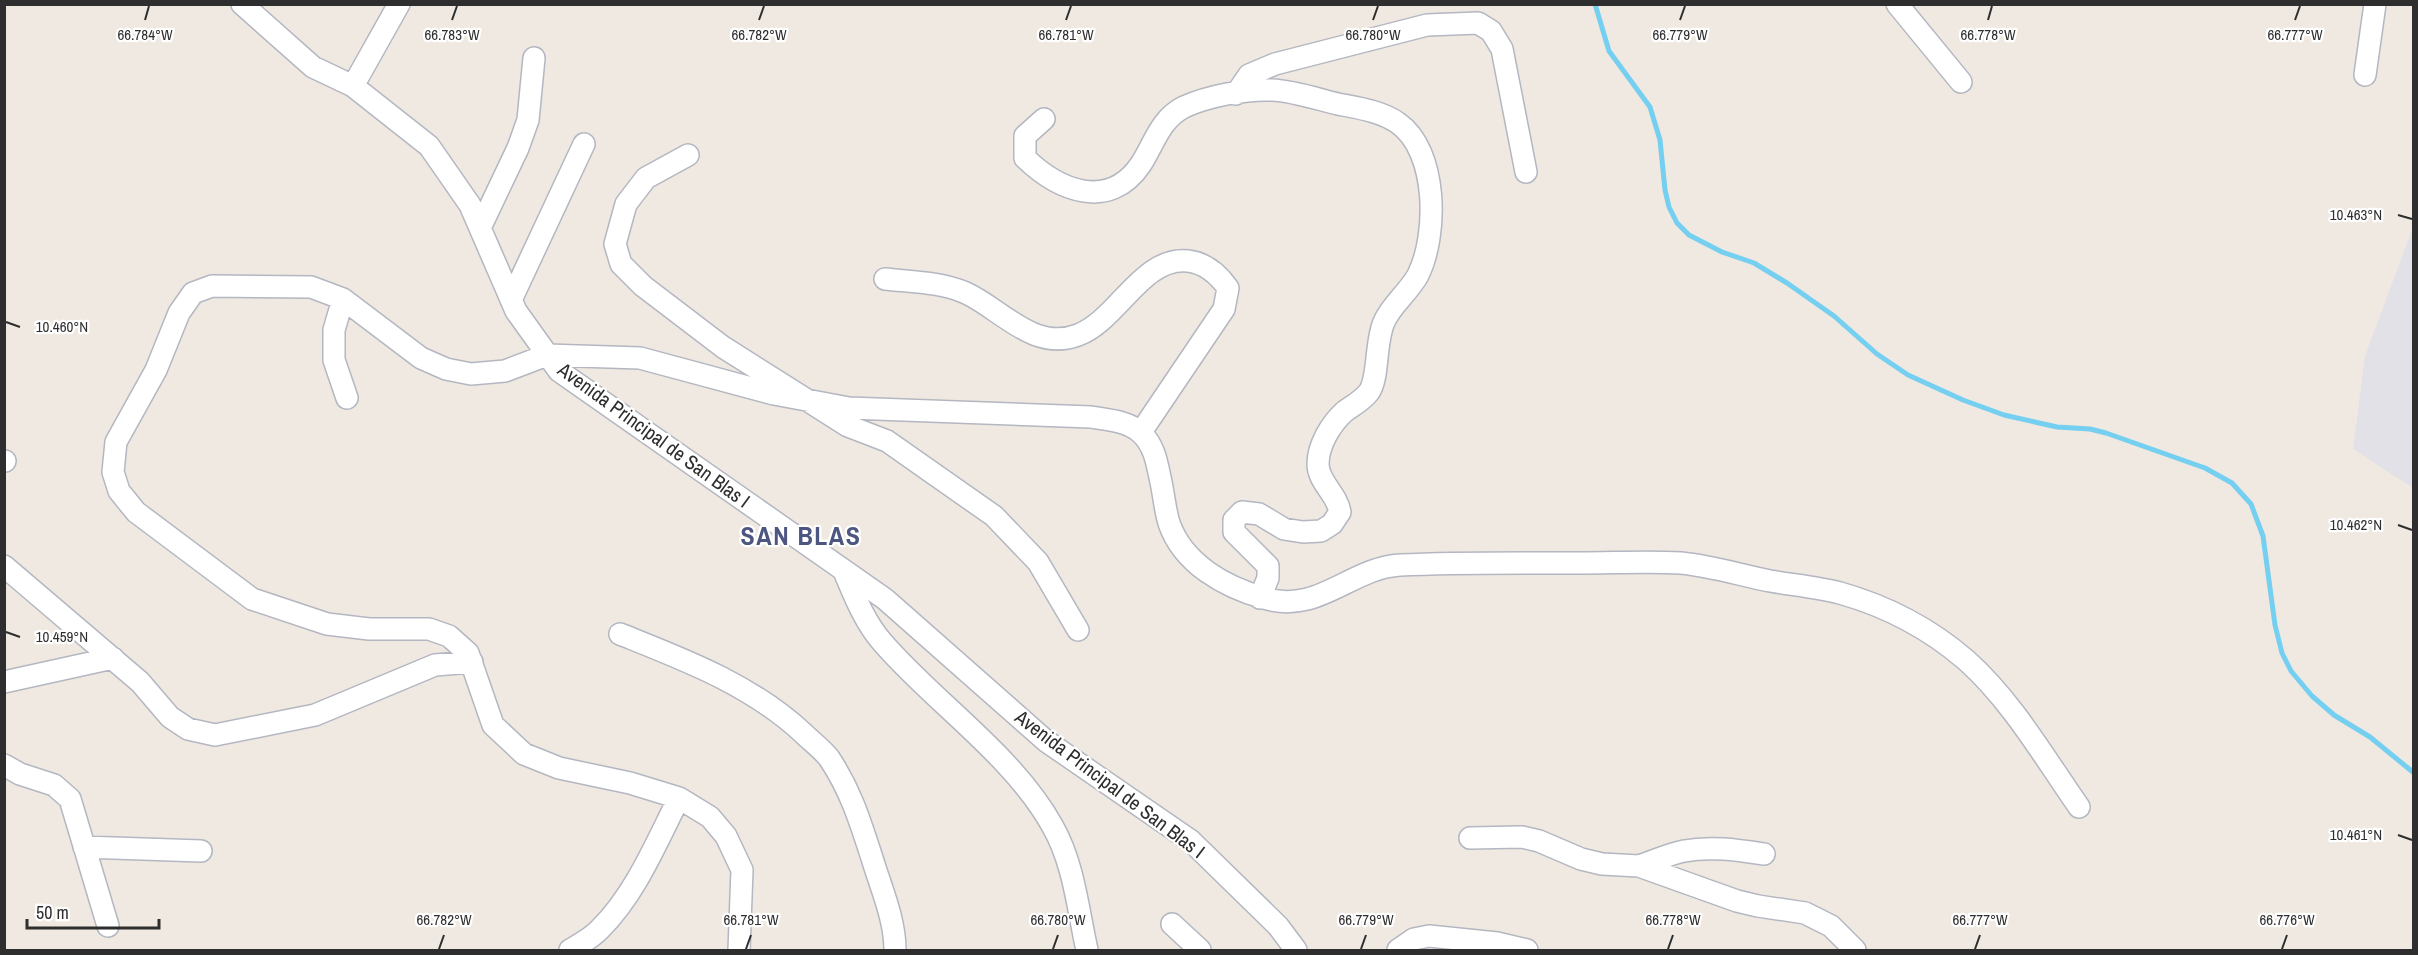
<svg xmlns="http://www.w3.org/2000/svg" width="2418" height="955" font-family="'Archivo Narrow',sans-serif">
	<style>
		.industrial { fill: #e3e1e8 }
		.lines { fill: none; stroke-linecap: round; stroke-linejoin: round }
		.stream { stroke: #75cff0; stroke-width: 5 }
		.minor-casing { stroke: #b4b7c1; stroke-width: 24 }
		.minor { stroke: #fff; stroke-width: 21 }
		.ticks { fill: none; stroke: #2e2e2e; stroke-width: 2 }
		.labels { text-anchor: middle; stroke-width: 4.5; stroke-linejoin: round; paint-order: stroke }
		.street-label { font-size: 20px; fill: #2e2e2e; stroke: #fff }
		.district-label { font-size: 26px; font-weight: bold; letter-spacing: 1.5px; fill: #4d5680; stroke: #fff }
		.ticks-label { font-size: 15px; text-anchor: middle; fill: #2e2e2e; stroke: #fff; stroke-width: 4.5; stroke-linejoin: round; paint-order: stroke }
	</style>
	<rect width="100%" height="100%" fill="#efe9e1"/>
	<!-- industrial -->
	<path class="industrial" d="M2413 227V488L2353 449 2365 356Z"/>
	<g class="lines">
		<!-- stream -->
		<path class="stream" d="M1595 4 1609 51 1650 107 1660 140 1665 190 1669 207 1677 223 1689 235 1722 252 1754 263 1787 283 1834 316 1877 354 1908 375 1963 400 2004 415 2057 427 2090 429 2106 433 2205 468 2232 483 2251 504 2263 536 2275 625 2282 653 2291 671 2312 696 2334 715 2370 737 2414 773"/>
		<!-- minor casing -->
		<g class="minor-casing">
			<path id="minor" d="M242 4 313 67 353 86 429 146 470 205 516 311 559 371 885 599 1046 741 1191 841 1278 926 1296 950
				M1897 4 1961 82
				M2365 75 2375 4
				M353 86 399 4
				M1236 94 1249 75 1275 64 1427 25 1478 23 1491 31 1502 49 1526 172
				M1044 119 1025 136V158C1058 190 1109 212 1141 164 1154 144 1160 119 1184 107 1208 96 1245 89 1272 90 1294 91 1317 99 1338 104 1358 108 1381 111 1398 123 1438 151 1438 235 1418 275 1409 292 1391 305 1384 322 1375 342 1379 378 1369 392 1362 401 1352 406 1344 412 1331 424 1318 445 1318 464 1318 482 1337 494 1340 512L1332 524 1321 531 1303 532 1284 529 1259 514 1242 512 1234 520V532L1268 566V578L1260 598
				M688 155 646 178 626 204 615 244 621 264 643 286 723 347 848 426 887 441 994 516 1038 562 1078 630
				M480 228 518 148 528 120 534 58
				M885 279C913 282 941 282 966 293 1001 309 1034 352 1078 335 1118 320 1142 256 1188 261 1206 263 1218 274 1228 288L1224 309 1141 432
				M343 299 334 330V360L347 398
				M511 300 584 144
				M4 461H5
				M4 566 140 682 170 717 188 729 215 735 315 715 435 665 472 662
				M844 571C854 595 865 623 883 643 936 704 1014 756 1053 827 1074 864 1078 910 1087 950
				M620 634C685 660 750 684 803 733 811 741 822 749 829 758 851 791 860 821 872 858 881 888 895 919 895 950
				M4 682 113 658
				M4 765 20 774 54 785 70 799 108 926
				M1470 838 1522 837 1539 841 1581 859 1602 864 1639 866 1737 901 1758 906 1805 913 1831 926 1855 950
				M84 847 201 851
				M1639 866C1654 861 1669 854 1684 851 1711 846 1737 850 1764 854
				M1172 924 1200 950
				M570 950C580 944 592 938 600 929 636 893 656 843 679 798
				M739 950 742 870 726 836 710 817 679 798 630 783 559 768 524 754 493 725 468 653 449 636 429 629H369L327 624 252 599 136 512 119 491 113 472 116 442 156 370 179 313 193 293 212 286 311 287 343 299 421 358 446 369 471 374 505 371 547 355 640 358 774 394 849 408 1091 417C1108 420 1128 421 1141 433 1155 446 1157 464 1161 482 1164 496 1165 510 1169 523 1183 564 1225 587 1264 598 1318 615 1350 568 1400 565 1460 562 1520 563 1580 563 1613 563 1648 561 1681 563 1712 566 1740 575 1770 581 1793 585 1817 587 1840 593 1886 606 1930 629 1966 660 2012 701 2044 757 2079 807
				M1398 950 1414 939 1429 936 1497 943 1527 950"/>
		</g>
		<!-- minor -->
		<use href="#minor" class="minor"/>
	</g>
	<!-- ticks -->
	<path class="ticks" d="M145 20 149 6M452 20 457 6M759 20 764 6M1066 20 1071 6M1373 20 1378 6M1680 20 1685 6M1988 20 1992 6M2295 20 2300 6M2398 215 2412 219M6 322 20 327M2398 525 2412 530M6 632 20 637M2398 835 2412 840M439 949 444 935M746 949 751 935M1053 949 1058 935M1361 949 1366 935M1668 949 1673 935M1975 949 1980 935M2282 949 2287 935"/>
	<g class="labels">
		<!-- street labels -->
		<g class="street-label">
			<text transform="translate(654 435) rotate(36)" y="7">Avenida Principal de San Blas I</text>
			<text transform="translate(1110 784) rotate(37)" y="7">Avenida Principal de San Blas I</text>
		</g>
		<!-- district labels -->
		<g class="district-label">
			<text x="801" y="545">SAN BLAS</text>
		</g>
	</g>
	<g class="ticks-label">
		<text x="145" y="40">66.784°W</text>
		<text x="452" y="40">66.783°W</text>
		<text x="759" y="40">66.782°W</text>
		<text x="1066" y="40">66.781°W</text>
		<text x="1373" y="40">66.780°W</text>
		<text x="1680" y="40">66.779°W</text>
		<text x="1988" y="40">66.778°W</text>
		<text x="2295" y="40">66.777°W</text>
		<text x="2356" y="220">10.463°N</text>
		<text x="62" y="332">10.460°N</text>
		<text x="2356" y="530">10.462°N</text>
		<text x="62" y="642">10.459°N</text>
		<text x="2356" y="840">10.461°N</text>
		<text x="444" y="925">66.782°W</text>
		<text x="751" y="925">66.781°W</text>
		<text x="1058" y="925">66.780°W</text>
		<text x="1366" y="925">66.779°W</text>
		<text x="1673" y="925">66.778°W</text>
		<text x="1980" y="925">66.777°W</text>
		<text x="2287" y="925">66.776°W</text>
	</g>
	<!-- border -->
	<rect width="2418" height="955" fill="none" stroke="#2e2e2e" stroke-width="12"/>
	<!-- scale -->
	<path d="M27 919v9h132v-9" fill="none" stroke="#2e2e2e" stroke-width="3"/>
	<text x="36" y="919" font-size="18" fill="#2e2e2e" stroke="#ffffff" stroke-width="4.5" paint-order="stroke">50 m</text>
</svg>
